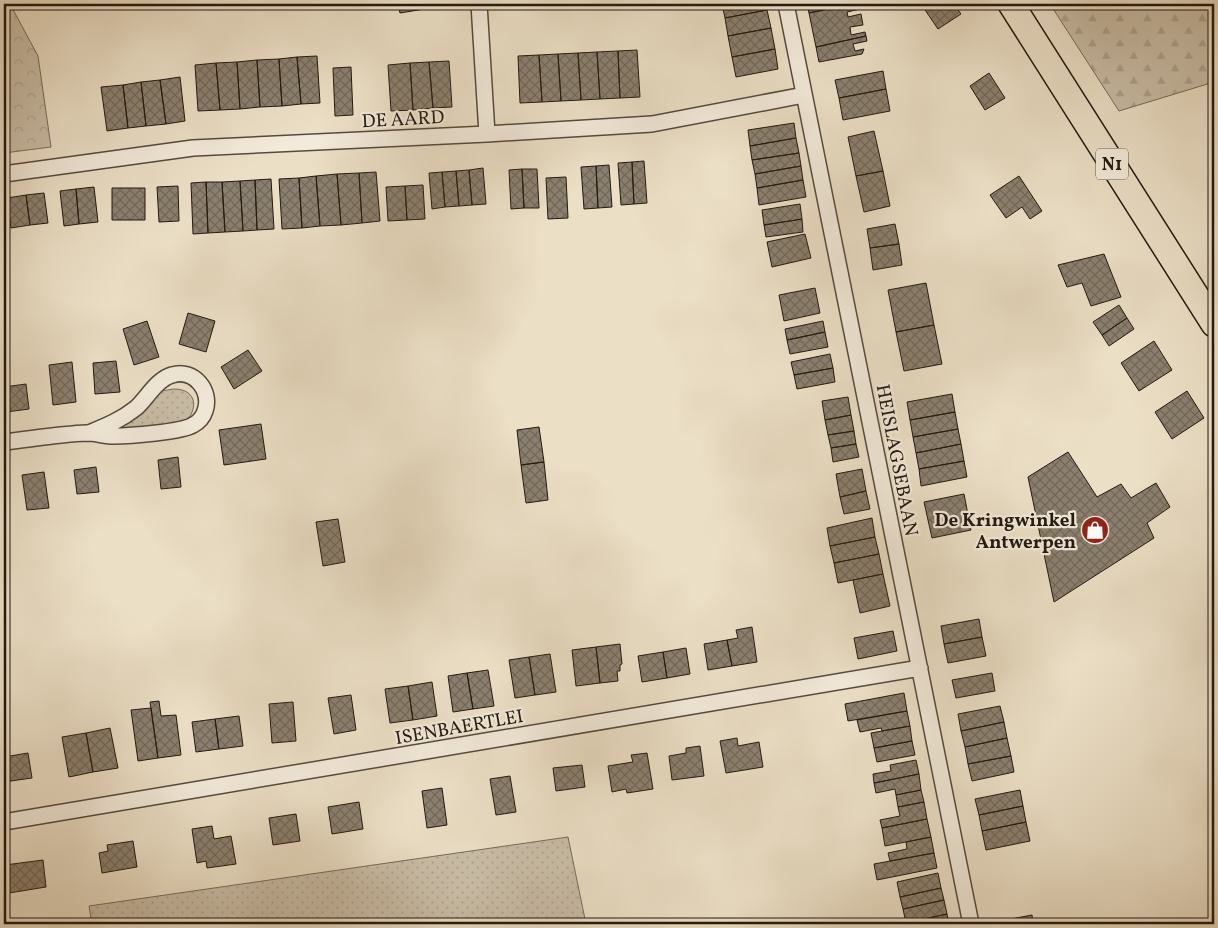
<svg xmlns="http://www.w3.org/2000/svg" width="1218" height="928" font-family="Vollkorn,serif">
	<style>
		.grass { fill: url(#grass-dots); stroke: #766b5c }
		.forest { fill: url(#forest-firs); stroke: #766b5c }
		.park { fill: url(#park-crowns); stroke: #766b5c }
		.building { fill: url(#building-cross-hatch); stroke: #231910 }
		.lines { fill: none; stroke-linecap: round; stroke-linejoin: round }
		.minor-casing { stroke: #554a3e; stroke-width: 18 }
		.primary-casing { stroke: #231910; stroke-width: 28 }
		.minor { stroke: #f2eada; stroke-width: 15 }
		.primary { stroke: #ebdfc6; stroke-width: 25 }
		.labels { text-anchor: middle; stroke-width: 4.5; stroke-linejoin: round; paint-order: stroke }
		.shield { fill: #f2eada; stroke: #61584d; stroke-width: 1 }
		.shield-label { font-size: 18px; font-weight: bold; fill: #231910 }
		.street-label { font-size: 19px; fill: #231910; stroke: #f2eada }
		.poi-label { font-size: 19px; font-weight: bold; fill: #231910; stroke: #f2eada; text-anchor: end }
	</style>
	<defs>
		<pattern id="grass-dots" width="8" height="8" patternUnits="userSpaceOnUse" patternTransform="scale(1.25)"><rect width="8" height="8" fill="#c9bda7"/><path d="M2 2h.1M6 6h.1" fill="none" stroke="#aca28f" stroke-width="1.8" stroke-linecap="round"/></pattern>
		<pattern id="forest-firs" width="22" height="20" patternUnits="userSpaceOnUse" patternTransform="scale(1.25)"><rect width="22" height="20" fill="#c9bda7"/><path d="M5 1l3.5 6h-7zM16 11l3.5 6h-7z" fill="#aca28f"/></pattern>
		<pattern id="park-crowns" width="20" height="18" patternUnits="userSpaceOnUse" patternTransform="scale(1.25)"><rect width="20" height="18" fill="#c9bda7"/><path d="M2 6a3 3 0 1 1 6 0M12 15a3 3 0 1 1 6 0" fill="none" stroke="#aca28f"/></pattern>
		<pattern id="building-cross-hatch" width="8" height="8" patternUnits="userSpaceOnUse" patternTransform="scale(1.25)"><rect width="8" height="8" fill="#8b806f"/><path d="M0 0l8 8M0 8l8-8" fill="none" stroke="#71685a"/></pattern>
	</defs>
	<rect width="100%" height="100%" fill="#ebdfc6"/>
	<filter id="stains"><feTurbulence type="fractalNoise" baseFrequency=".004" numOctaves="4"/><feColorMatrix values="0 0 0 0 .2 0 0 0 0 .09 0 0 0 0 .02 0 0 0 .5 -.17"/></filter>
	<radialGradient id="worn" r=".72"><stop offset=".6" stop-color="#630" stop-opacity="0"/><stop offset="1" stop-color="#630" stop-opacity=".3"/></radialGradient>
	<!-- grass -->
	<path class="grass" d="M174 389C198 389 199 411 183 424L124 431 122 426 124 423 157 394 161 391Z
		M568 837 586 924H92L89 906Z"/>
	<!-- forest -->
	<path class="forest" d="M1050 4H1214V82L1119 111Z"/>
	<!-- park -->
	<path class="park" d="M4 4H10L38 56 51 147 4 153Z"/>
	<!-- building -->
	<path class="building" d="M398 4H443V6L400 13Z
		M722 4H766L767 10 725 18Z
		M807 4H852L809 13Z
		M852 4H859L860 9 847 12 848 17 861 14 863 25 850 27 851 35 865 32 866 36 816 47 809 13Z
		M921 4H954L961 14 938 29Z
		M767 10 771 28 728 36 725 18Z
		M771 28 775 49 732 57 728 36Z
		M866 36 867 41 853 44 855 51 864 49 862 54 819 62 816 47Z
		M775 49 778 69 736 77 732 57Z
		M637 50 640 97 620 98 618 51Z
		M618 51 620 98 600 99 597 52Z
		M597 52 600 99 581 100 578 53Z
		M578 53 581 100 561 101 558 54Z
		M558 54 561 101 542 102 539 55Z
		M539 55 542 102 520 103 518 56Z
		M317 56 320 103 301 104 297 57Z
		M297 57 301 104 282 106 279 59Z
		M279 59 282 106 260 107 257 60Z
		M257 60 260 107 240 109 237 62Z
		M449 61 452 107 433 108 429 62Z
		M237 62 240 109 220 110 216 63Z
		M429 62 433 108 413 110 410 63Z
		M216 63 220 110 198 111 195 65Z
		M410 63 413 110 391 111 388 65Z
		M351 67 353 115 335 116 333 68Z
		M883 71 886 89 839 98 835 80Z
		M989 73 1005 98 985 110 970 86Z
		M180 77 185 121 166 124 160 80Z
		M160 80 166 124 146 126 141 82Z
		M141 82 146 126 128 128 123 85Z
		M123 85 128 128 107 131 101 87Z
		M886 89 890 111 843 120 839 98Z
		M794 123 796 138 750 146 748 130Z
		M874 131 883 171 856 176 848 137Z
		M796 138 799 153 752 160 750 146Z
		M799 153 801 166 755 174 752 160Z
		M644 161 647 203 634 204 632 162Z
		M632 162 634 204 621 205 618 163Z
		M609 165 612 207 598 208 596 166Z
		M596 166 598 208 584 209 581 167Z
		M801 166 803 180 757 188 755 174Z
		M483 168 486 204 472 205 469 170Z
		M522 169H537L539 208H524Z
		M522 169 524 208 511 209 509 170Z
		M469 170 472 205 459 206 456 171Z
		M456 171 459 206 445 207 442 172Z
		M883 171 890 206 864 212 856 176Z
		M376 172 380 221 362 223 359 173Z
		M442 172 445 207 432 209 429 173Z
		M359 173 362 223 341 225 337 174Z
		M337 174 341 225 320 226 316 176Z
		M316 176 320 226 302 228 299 178Z
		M1019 176 1042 211 1030 219 1022 207 1006 218 990 195Z
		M566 177 568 218 548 219 546 178Z
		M299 178 302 228 282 229 279 179Z
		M271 179 274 229 257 230 255 180Z
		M255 180 257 230 243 231 240 181Z
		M803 180 806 197 759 205 757 188Z
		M240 181 243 231 225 232 222 182Z
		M206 182H222L225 232 208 233Z
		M206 182 208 233 193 234 191 183Z
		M423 185 425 219 407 220 405 186Z
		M178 186 179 221 159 222 157 187Z
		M405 186 407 220 388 221 386 187Z
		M94 187 98 222 79 224 76 189Z
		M112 188H145V220H112Z
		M76 189 79 224 64 226 60 191Z
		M44 193 48 223 30 225 26 195Z
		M26 195 30 225 11 228 7 198Z
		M800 204 802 219 764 225 762 210Z
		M802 219 803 232 766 237 764 225Z
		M895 224 899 244 870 248 867 229Z
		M805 234 811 258 772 267 767 242Z
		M899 244 902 265 873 270 870 248Z
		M1104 254 1121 297 1091 306 1082 283 1067 287 1058 265Z
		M926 283 934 325 896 332 888 290Z
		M815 288 820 313 784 321 779 295Z
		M1119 305 1127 318 1102 335 1093 322Z
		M188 313 215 321 206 352 179 344Z
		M1127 318 1134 329 1109 346 1102 335Z
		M147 321 159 357 134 365 123 329Z
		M823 321 825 332 787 340 785 329Z
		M934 325 942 364 904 371 896 332Z
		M825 332 828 347 790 354 787 340Z
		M1154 341 1172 370 1139 391 1121 363Z
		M248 350 262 371 234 389 221 367Z
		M830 354 833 368 794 375 791 362Z
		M116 361 120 392 95 394 93 363Z
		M72 362 76 402 53 405 49 365Z
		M833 368 835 382 797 389 794 375Z
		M26 384 29 409 6 412 4 387Z
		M1187 391 1204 418 1172 439 1155 412Z
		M952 394 955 412 910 420 907 402Z
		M848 397 851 415 825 420 822 401Z
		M955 412 958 429 913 437 910 420Z
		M851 415 854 431 828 435 825 420Z
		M261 424 266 459 224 465 219 430Z
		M539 427 544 462 521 465 517 430Z
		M958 429 961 444 916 453 913 437Z
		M854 431 856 444 831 448 828 435Z
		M856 444 859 457 833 462 831 448Z
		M961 444 964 461 919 469 916 453Z
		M1068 452 1097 497 1121 484 1131 498 1156 483 1170 507 1147 523 1154 538 1054 602 1028 477Z
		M178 457 181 487 161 489 158 460Z
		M964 461 967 477 921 486 919 469Z
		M544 462 548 500 526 503 521 465Z
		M96 467 99 492 77 494 74 470Z
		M862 469 866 491 840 497 836 474Z
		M44 472 49 508 27 510 22 475Z
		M866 491 870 509 844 514 840 497Z
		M964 494 971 530 932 538 924 502Z
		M872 518 875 537 830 546 827 528Z
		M338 519 345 562 323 566 316 522Z
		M875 537 879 554 834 563 830 546Z
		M879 554 883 574 838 583 834 563Z
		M883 574 890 606 860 613 853 580Z
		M979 619 982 637 944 644 941 626Z
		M752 627 757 662 732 666 727 640 738 638 736 630Z
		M893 631 897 651 858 659 854 638Z
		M982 637 986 656 948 663 944 644Z
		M727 640 732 666 708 670 704 644Z
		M620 644 622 664 620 665V671H617L618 681 600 683 596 647Z
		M596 647 600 683 576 686 572 650Z
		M686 648 690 674 667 678 663 652Z
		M663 652 667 678 642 682 638 656Z
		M550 654 556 692 535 695 529 657Z
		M529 657 535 695 515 698 509 660Z
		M488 670 494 706 473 709 467 673Z
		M467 673 473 709 453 712 448 676Z
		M992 673 995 691 956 698 952 680Z
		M432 682 437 716 413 720 408 686Z
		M408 686 413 720 390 723 385 689Z
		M904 693 907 711 848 721 845 704Z
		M351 695 356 730 334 734 328 698Z
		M159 701 161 716 176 715 181 755 158 758 150 702Z
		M293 702 296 741 272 743 269 704Z
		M1000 706 1004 722 961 731 958 714Z
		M151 708 158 758 138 761 131 710Z
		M907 711 910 726 882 731 881 728 860 732 857 720Z
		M239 716 243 746 219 749 215 719Z
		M215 719 219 749 196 752 192 722Z
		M1004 722 1007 738 965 747 961 731Z
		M910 726 912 741 874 748 871 733Z
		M110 728 118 768 93 772 86 733Z
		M86 733 93 772 69 777 62 737Z
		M737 738 738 746 759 742 763 767 726 773 720 741Z
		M1007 738 1011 756 968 764 965 747Z
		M912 741 915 755 877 762 874 748Z
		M700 746 704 776 672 780 669 756 686 753V748Z
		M28 753 32 778 4 782V757Z
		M647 753 653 789 627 793 626 789 612 792 608 766 633 762 631 755Z
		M1011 756 1014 772 972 781 968 764Z
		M916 760 919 774 874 783 873 774 891 771 890 765Z
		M582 765 585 787 556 791 553 768Z
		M919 774 921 790 896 795 895 789 876 793 874 783Z
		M510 776 516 812 496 815 490 779Z
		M442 788 447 825 427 828 422 791Z
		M921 790 924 802 898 807 896 795Z
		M1020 790 1023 806 979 815 975 799Z
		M359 802 363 829 332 834 328 807Z
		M924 802 927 819 882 828 880 820 900 816 898 807Z
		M1023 806 1026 822 982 831 979 815Z
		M296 814 300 841 273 845 269 818Z
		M927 819 931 837 885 846 882 828Z
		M1026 822 1030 841 986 850 982 831Z
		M212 826 214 839 231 836 236 864 207 868 206 861 197 863 192 829Z
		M931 837 934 853 890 861 888 853 907 849 906 842Z
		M133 841 137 867 102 873 99 853 108 851 107 845Z
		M934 853 937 868 877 880 874 864Z
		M43 860 46 887 9 893 5 865Z
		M938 873 941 888 900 897 897 882Z
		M941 888 944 900 903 909 900 897Z
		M944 900 947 914 906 923 903 909Z
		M947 914 949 924H907L906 923Z
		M1032 915 1033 924H1009H1012L1011 919Z"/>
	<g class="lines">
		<!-- minor casing -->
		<g class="minor-casing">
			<path id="minor" d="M479 4 487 134
				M786 4 971 924
				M4 174 193 148 487 134 652 124 804 95
				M4 442C31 439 60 434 87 433 96 433 105 436 114 436 129 436 182 432 193 425 199 422 203 417 205 411 212 391 194 368 172 375 157 379 147 398 136 408 121 420 106 426 89 433
				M4 822 920 668"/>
		</g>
		<!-- primary casing -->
		<g class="primary-casing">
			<path id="primary" d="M1011 4 1214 324"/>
		</g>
		<!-- minor -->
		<use href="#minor" class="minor"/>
		<!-- primary -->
		<use href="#primary" class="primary"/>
	</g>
	<!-- icons -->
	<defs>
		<g id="shop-disc" transform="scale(1.4375)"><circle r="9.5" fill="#8f2418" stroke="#f2eada"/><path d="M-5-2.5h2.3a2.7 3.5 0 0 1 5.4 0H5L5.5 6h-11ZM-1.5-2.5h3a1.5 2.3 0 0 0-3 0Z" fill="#fff"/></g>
	</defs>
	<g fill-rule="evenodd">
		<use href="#shop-disc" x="1095" y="530"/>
	</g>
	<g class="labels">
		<!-- shield labels -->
		<rect class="shield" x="1096" y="148.5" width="32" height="31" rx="4"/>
		<g class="shield-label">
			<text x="1112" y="170">N1</text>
		</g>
		<!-- street labels -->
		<g class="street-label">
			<text transform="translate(403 118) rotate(-3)" y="7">DE AARD</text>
			<text transform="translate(898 460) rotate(79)" y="7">HEISLAGSEBAAN</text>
			<text transform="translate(459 726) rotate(-10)" y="7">ISENBAERTLEI</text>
		</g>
		<!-- poi labels -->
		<g class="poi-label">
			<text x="1076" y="526">De Kringwinkel<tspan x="1076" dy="22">Antwerpen</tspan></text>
		</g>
	</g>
	<!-- margin -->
	<rect width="1218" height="928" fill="none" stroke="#ebdfc6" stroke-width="20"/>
	<rect x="5" y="5" width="1208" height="918" fill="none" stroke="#231910" stroke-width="2.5"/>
	<rect x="10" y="10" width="1198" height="908" fill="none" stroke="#231910"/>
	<rect width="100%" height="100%" filter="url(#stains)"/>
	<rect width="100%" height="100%" fill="url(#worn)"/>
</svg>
